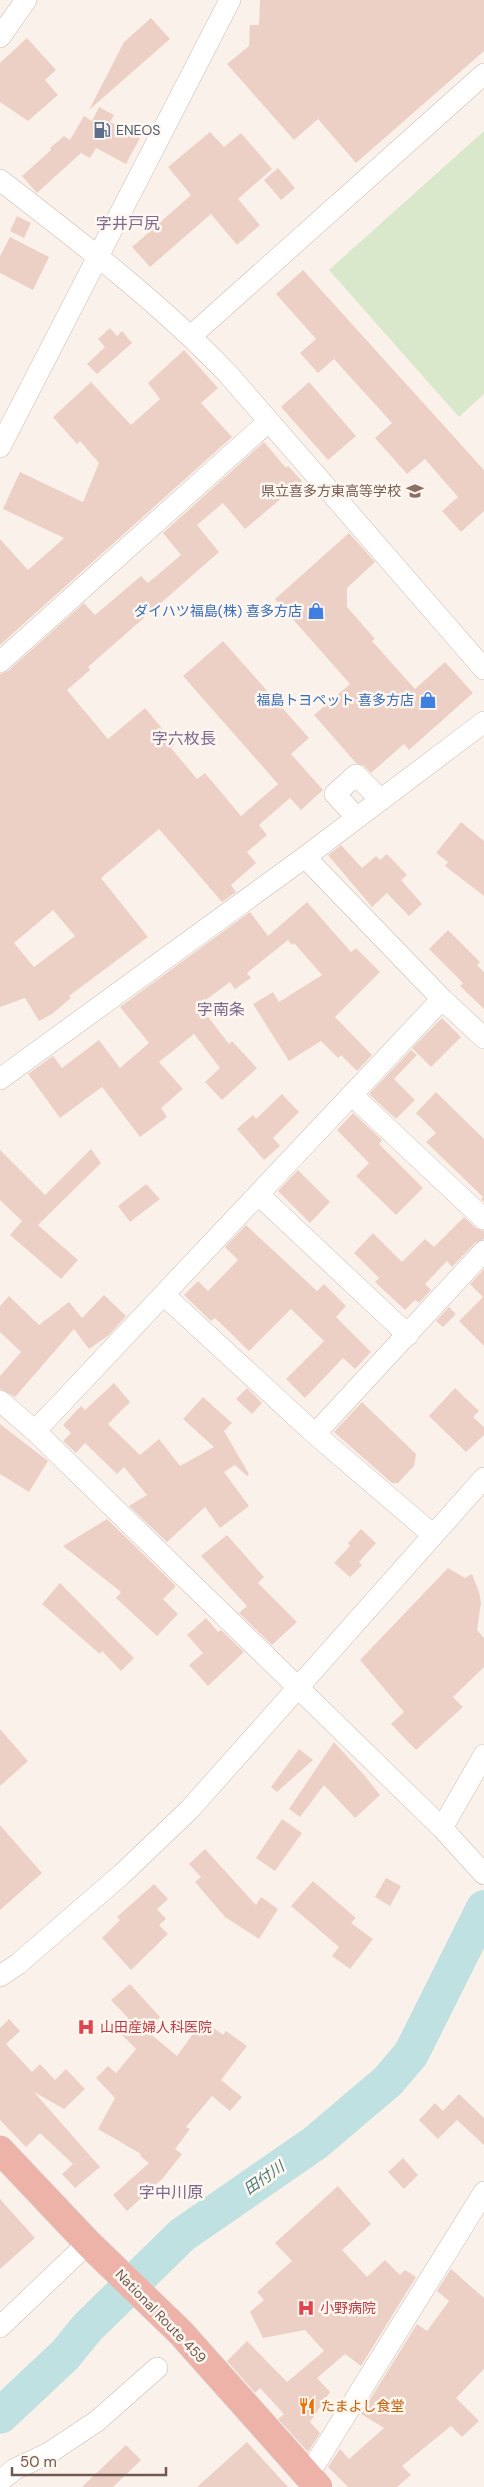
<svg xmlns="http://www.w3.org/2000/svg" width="484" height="2487" font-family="'DM Sans','Noto Sans JP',sans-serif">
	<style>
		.green { fill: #d9e7ca }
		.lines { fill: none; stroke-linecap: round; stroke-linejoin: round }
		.river { stroke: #c0e1e2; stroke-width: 36 }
		.building { fill: #edd0c5; fill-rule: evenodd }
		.minor-casing { stroke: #cbbab1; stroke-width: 22 }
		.highway-casing { stroke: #d8d0ce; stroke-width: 29 }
		.minor { stroke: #fff; stroke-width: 21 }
		.highway { stroke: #edb2a8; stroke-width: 28 }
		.labels { text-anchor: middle; stroke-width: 5; stroke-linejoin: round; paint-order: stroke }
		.service-label { font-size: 14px; fill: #4e5e75; stroke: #fdf7f0; text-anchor: start }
		.education-label { font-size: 14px; fill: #785e54; stroke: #fdf7f0; text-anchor: end }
		.shop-label { font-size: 14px; fill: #366cbe; stroke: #fdf7f0; text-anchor: end }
		.health-label { font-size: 14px; fill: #be3a42; stroke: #fdf7f0; text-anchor: start }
		.street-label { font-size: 14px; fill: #725850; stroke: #fdf7f0 }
		.food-label { font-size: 14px; fill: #c56008; stroke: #fdf7f0; text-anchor: start }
		.water-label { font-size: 15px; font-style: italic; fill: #497a7c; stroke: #fdf7f0 }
		.quarter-label { font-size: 16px; fill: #7c688e; stroke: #fdf7f0 }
	</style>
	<rect width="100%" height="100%" fill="#faf2ea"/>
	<!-- green -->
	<path class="green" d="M484 131V394L459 417 329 270Z"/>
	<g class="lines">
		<!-- river -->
		<path class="river" d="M0 2416 65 2355 87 2328 182 2235 315 2143 388 2081 411 2054 484 1908"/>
	</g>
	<!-- building -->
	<path class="building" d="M260 0H484V51L356 163 318 119 294 140 227 64 249 46 250 25H259Z
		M151 18 170 39 89 110 124 42Z
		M27 38 56 70 45 80 58 95 28 121 0 102V63Z
		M99 107 114 115 110 122 140 138 126 164 96 148 90 158 81 153 37 193 22 176 51 150 50 148 64 136 70 140 84 116 92 121Z
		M210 132 224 147 241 133 272 169 238 199 260 225 237 245 211 214 150 267 132 247 191 195 168 167Z
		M278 168 295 188 281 200 264 180Z
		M17 216 31 223 24 238 10 231Z
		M10 237 49 257 33 290 0 273V256Z
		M303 270 484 470V511L461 532 442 511 458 497 425 459 407 474 375 438 392 423 334 359 318 373 300 353 316 339 276 294Z
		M110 328 117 336 122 331 132 343 97 374 87 364 105 347 98 339Z
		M184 350 218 388 201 403 232 437 0 645V539L28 570 64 538 3 509 20 472 83 502 99 463 80 441 77 444 53 417 91 382 131 425 160 399 148 383Z
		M309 382 356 436 328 460 281 407Z
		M264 442 286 468 288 466 302 481 245 529 223 503 197 525 219 552 88 667 90 670 67 690 108 739 145 708 175 744 171 748 197 779 205 773 241 816 278 784 183 676 223 641 309 738 291 754 323 790 301 810 290 798 259 825 267 835 247 852 256 863 231 885 236 892 222 902 159 829 101 878 148 937 69 996 71 998 52 1014 39 1021 25 998 0 1007V674L8 671 84 603 95 615 141 576 148 583 181 555 163 533ZM53 910 75 936 34 967 14 943Z
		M349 533 375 562 347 588V607L375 639 372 641 415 689 445 662 473 693 409 750 404 744 371 773 364 766 356 763 314 715 350 684 275 599Z
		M461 822 484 841V896L445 866 448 862 436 853Z
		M341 845 362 868 376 856 380 860 387 854 407 875 401 880 422 904 409 916 387 893 372 907 328 855Z
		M307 902 351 952 356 948 380 972 335 1017 372 1055 357 1071 341 1055 338 1058 321 1041 289 1061 253 1004 273 992 279 1002 322 975 294 943 292 945 288 940 247 973 251 978 235 989 230 982 199 1005 229 1044 232 1041 257 1068 222 1100 205 1082 220 1068 194 1034 159 1062 183 1089 161 1108 167 1117 140 1137 102 1087 60 1118 28 1074 53 1056 62 1068 99 1040 120 1068 149 1043 120 1007 250 912 268 936Z
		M448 930 480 962 477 965 484 972V1009L460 986 463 983 429 949Z
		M442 1018 461 1037 431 1067 412 1048Z
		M411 1050 417 1055 394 1079 415 1100 396 1119 369 1094Z
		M436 1092 484 1139V1202L481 1199 483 1197 426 1142 436 1133 416 1113Z
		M282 1094 299 1112 273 1138 280 1146 264 1160 237 1129 253 1115 256 1119Z
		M353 1113 382 1140 379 1144 423 1188 396 1215 356 1176 369 1163 337 1130Z
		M91 1149 101 1163 38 1225 78 1260 61 1279 10 1235 22 1221 0 1200V1150L45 1195Z
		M298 1170 330 1202 310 1223 278 1191Z
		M146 1184 160 1199 130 1222 118 1206Z
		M464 1217 476 1228 484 1231V1239L475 1243 452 1267 447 1261 425 1284 431 1290 419 1303 415 1300 405 1310 375 1282 379 1278 354 1253 373 1233 402 1262 425 1239 434 1247Z
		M246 1225 317 1291 324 1284 346 1306 336 1317 371 1352 355 1369 343 1358 305 1398 286 1379 324 1341 291 1309 249 1351 215 1318 211 1321 184 1295 198 1281 208 1291 238 1260 225 1247Z
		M484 1269V1346L459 1321 483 1297 470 1284Z
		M104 1295 126 1316 109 1335 89 1349 74 1329 15 1397 0 1389V1376L21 1352 0 1332V1306L9 1296 39 1325 69 1302 82 1318Z
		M449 1307 456 1314 443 1327 436 1321Z
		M114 1383 130 1402 108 1424 140 1455 159 1439 180 1466 214 1447 183 1419 203 1397 232 1423 224 1431 249 1474 247 1476 235 1465 224 1472 249 1506 220 1528 205 1507 167 1542 129 1506 147 1495 124 1467 117 1474 85 1443 76 1453 63 1441 71 1433 63 1425 81 1406 85 1410Z
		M247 1388 262 1403 252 1414 236 1399Z
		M455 1388 479 1411 473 1417 484 1427V1435L466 1452 429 1416Z
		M362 1402 416 1454 414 1466 398 1483H392L334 1432Z
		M0 1424 48 1461 29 1492 0 1474Z
		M107 1519 176 1586 163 1599 178 1614 157 1636 116 1598 121 1592 63 1546Z
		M361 1529 376 1543 359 1562 362 1565 350 1577 334 1563 350 1546 348 1543Z
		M227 1535 264 1577 258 1583 297 1622 272 1645 239 1613 247 1606 201 1556Z
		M448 1568 465 1578 472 1574 479 1592 481 1603 477 1630 484 1638V1667L453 1697 463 1707 416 1750 391 1724 404 1712 360 1660Z
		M60 1583 134 1658 121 1671 102 1651 100 1654 42 1604Z
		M206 1618 218 1632 221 1630 244 1652 208 1686 189 1665 203 1653 187 1635Z
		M0 1729 28 1761 0 1786Z
		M334 1742 364 1775 380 1795 355 1818 324 1785 300 1817 289 1809Z
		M299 1749 313 1760 277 1792 271 1787Z
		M282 1819 302 1833 275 1871 256 1858Z
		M0 1825 42 1873 0 1910Z
		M205 1849 256 1905 261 1897 278 1909 259 1939 225 1917 195 1882 201 1877 189 1864Z
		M386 1878 401 1886 390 1906 375 1897Z
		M313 1881 356 1918 351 1923 373 1939 350 1969 332 1956 339 1947 291 1906Z
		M154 1884 168 1899 157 1909 166 1919 159 1925 168 1934 131 1970 102 1938 120 1920 117 1917Z
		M130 1984 160 2017 146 2030 177 2056 203 2020 223 2035 226 2031 247 2046 221 2080 242 2097 230 2111 212 2096 186 2127 190 2129 175 2149 182 2154 163 2178 127 2211 113 2195 149 2163 140 2156 141 2154 98 2129 115 2098 96 2078 108 2066 116 2073 136 2049 116 2029 128 2018 111 2000Z
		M9 2019 20 2031 6 2044 32 2072 40 2064 55 2080 66 2069 85 2089 64 2109 34 2092 100 2167 75 2188 62 2174 73 2164 40 2133 26 2147 0 2120V2028Z
		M459 2094 484 2118V2145L457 2120 438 2139 419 2120 435 2103 443 2111Z
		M403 2158 418 2175 404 2189 388 2172Z
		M338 2186 371 2224 342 2250 367 2277 385 2260 400 2275 405 2270 416 2277 361 2366 345 2354 317 2378 330 2392 310 2422 320 2433 308 2452 278 2419 284 2414 260 2388 255 2393 227 2361 247 2341 287 2382 324 2351 305 2330 263 2338 250 2312 264 2300 257 2292 292 2261 275 2243Z
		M0 2199 35 2238 0 2269Z
		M451 2269 484 2298V2369L456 2398 479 2421 462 2437 451 2426 402 2466 411 2475 397 2487H348L328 2467 340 2449 349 2459 384 2428 361 2414 417 2324 427 2331 449 2301 437 2291Z
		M247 2442 288 2487H197Z
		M126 2445 141 2460 113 2487H82Z"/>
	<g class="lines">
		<!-- minor casing -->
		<g class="minor-casing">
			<path id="minor" d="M0 37 26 0
				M0 180C79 241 159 302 228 374L484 669
				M191 336 484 74
				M0 447 230 0
				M0 662 269 421
				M357 818 335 794 356 775 381 800
				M442 999 484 1038
				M0 1079 305 857 484 722
				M352 1095 484 1219
				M259 1195 408 1335
				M164 1295 315 1434 432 1534
				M0 1401 35 1431 442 1828 484 1874
				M35 1431C171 1287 306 1142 442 999L305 857
				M315 1434 484 1251
				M442 1828 484 1755
				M0 1976 18 1964 122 1874 190 1809 484 1478
				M0 2327 88 2243
				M307 2477 484 2192
				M0 2481 15 2469 49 2453 97 2421 157 2368"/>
		</g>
		<!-- highway casing -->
		<g class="highway-casing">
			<path id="highway" d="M0 2150 88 2243 181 2333 318 2487"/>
		</g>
		<!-- minor -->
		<use href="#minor" class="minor"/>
		<!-- highway -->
		<use href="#highway" class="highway"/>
	</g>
	<!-- icons -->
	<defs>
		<g id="fuel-bare" transform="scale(1.35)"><path d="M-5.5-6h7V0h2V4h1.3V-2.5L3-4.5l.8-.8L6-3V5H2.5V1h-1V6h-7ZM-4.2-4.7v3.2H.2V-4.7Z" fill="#5c6f8a" stroke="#fdf7f0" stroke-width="2.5" paint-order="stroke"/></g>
		<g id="school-bare" transform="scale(1.35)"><path d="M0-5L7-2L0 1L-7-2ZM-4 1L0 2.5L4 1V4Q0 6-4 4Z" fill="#8d6e63" stroke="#fdf7f0" stroke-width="2.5" paint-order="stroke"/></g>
		<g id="shop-bare" transform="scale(1.35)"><path d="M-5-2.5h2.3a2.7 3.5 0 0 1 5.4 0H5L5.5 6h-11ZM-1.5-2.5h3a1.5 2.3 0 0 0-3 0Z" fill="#3f7fe0" stroke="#fdf7f0" stroke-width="2.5" paint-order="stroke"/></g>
		<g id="hospital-bare" transform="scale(1.35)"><path d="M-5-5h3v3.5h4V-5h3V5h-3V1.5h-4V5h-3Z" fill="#e0444e" stroke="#fdf7f0" stroke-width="2.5" paint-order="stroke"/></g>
		<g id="restaurant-bare" transform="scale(1.35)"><path d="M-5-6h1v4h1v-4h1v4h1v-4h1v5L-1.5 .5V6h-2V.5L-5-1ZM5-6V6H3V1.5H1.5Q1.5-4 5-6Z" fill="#e8710a" stroke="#fdf7f0" stroke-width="2.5" paint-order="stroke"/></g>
	</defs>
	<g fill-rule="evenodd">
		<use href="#fuel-bare" x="102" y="130"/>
		<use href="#school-bare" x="415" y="491"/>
		<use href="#shop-bare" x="316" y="611"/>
		<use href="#shop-bare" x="428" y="700"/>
		<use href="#hospital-bare" x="86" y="2027"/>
		<use href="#hospital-bare" x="306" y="2308"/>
		<use href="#restaurant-bare" x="307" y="2406"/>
	</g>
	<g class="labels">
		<!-- service labels -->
		<g class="service-label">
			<text x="116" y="135">ENEOS</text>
		</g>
		<!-- education labels -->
		<g class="education-label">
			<text x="401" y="496">県立喜多方東高等学校</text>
		</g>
		<!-- shop labels -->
		<g class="shop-label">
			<text x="302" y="616">ダイハツ福島(株) 喜多方店</text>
			<text x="414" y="705">福島トヨペット 喜多方店</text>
		</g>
		<!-- health labels -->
		<g class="health-label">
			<text x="100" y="2032">山田産婦人科医院</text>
			<text x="320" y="2313">小野病院</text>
		</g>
		<!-- street labels -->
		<g class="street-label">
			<text transform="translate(161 2316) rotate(46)" y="5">National Route 459</text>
		</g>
		<!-- food labels -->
		<g class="food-label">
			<text x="321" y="2411">たまよし食堂</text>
		</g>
		<!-- water labels -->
		<g class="water-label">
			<text transform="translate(264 2178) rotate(-35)" y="5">田付川</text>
		</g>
		<!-- quarter labels -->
		<g class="quarter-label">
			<text x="128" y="229">字井戸尻</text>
			<text x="184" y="744">字六枚長</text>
			<text x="221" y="1015">字南条</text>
			<text x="171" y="2198">字中川原</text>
		</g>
	</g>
	<!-- scale -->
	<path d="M12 2467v8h154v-8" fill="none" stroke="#725850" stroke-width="2.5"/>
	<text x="20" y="2467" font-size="15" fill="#725850" stroke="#fdf7f0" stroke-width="4" paint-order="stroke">50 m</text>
</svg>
